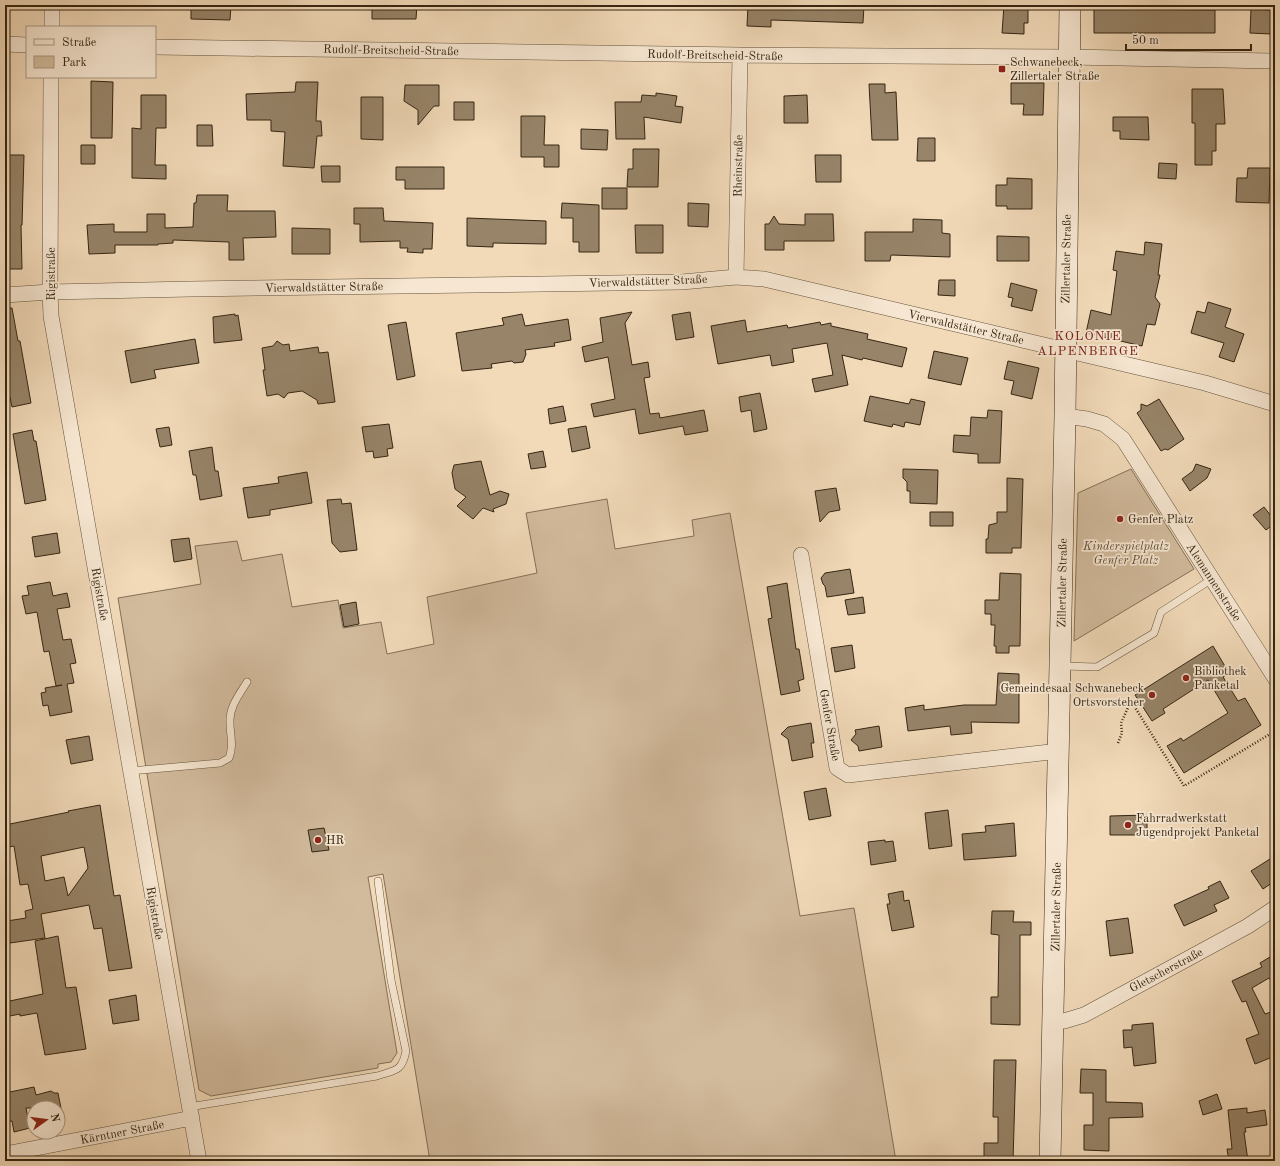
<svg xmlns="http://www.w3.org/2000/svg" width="1280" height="1166" font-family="'Old Standard TT',serif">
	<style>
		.green { fill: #d2bb9d; stroke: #847058 }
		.building { fill: #978469; stroke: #352612; fill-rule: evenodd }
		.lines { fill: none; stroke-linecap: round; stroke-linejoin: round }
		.lane-casing { stroke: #64533c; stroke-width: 8 }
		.street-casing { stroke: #64533c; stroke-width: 16 }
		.secondary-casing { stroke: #352612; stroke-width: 22 }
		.path { stroke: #352612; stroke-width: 2.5; stroke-dasharray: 1 2; stroke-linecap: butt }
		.lane { stroke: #f7e7d2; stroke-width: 7 }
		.street { stroke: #f7e7d2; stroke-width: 15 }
		.secondary { stroke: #f7e7d2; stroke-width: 21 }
		.poi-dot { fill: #8f2418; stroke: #f7e7d2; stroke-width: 1.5 }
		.labels { text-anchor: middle; stroke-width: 3.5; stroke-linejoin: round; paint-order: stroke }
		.street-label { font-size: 12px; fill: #352612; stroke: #f7e7d2 }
		.poi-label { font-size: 12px; fill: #352612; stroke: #f7e7d2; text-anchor: start }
		.park-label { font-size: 12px; font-style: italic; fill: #5c4b35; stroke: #f7e7d2 }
		.neighbourhood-label { font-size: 13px; letter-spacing: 1px; fill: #7a1f14; stroke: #f7e7d2 }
	</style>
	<rect width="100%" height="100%" fill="#f2dab9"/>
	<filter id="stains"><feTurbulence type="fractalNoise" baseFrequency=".005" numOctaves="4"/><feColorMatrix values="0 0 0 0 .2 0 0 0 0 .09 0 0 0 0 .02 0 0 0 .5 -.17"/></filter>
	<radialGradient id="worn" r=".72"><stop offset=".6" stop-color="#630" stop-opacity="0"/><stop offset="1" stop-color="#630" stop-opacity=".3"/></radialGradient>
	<!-- green -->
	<path class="green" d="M1131 469 1194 569 1074 641 1078 493Z
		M607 499 615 549 694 536 692 520 730 513 800 916 854 908 896 1161H430L383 874 368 877 397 1053 391 1062 378 1064V1068L211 1096 199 1090 118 598 201 584 195 546 237 541 242 561 282 554 292 607 338 600 343 628 381 622 387 654 434 644 427 597 537 573 526 513Z"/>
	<!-- building -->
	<path class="building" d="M191 5H231L230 20 191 19Z
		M372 5H417L416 19H372Z
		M748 5H864L863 23 771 20V27L747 26Z
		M1004 5H1028V23H1024V34L1002 33Z
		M1094 5H1120V9L1215 10V33H1094Z
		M1251 9 1271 10V34L1250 33Z
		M91 81 113 82 112 138H91Z
		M296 82H318L316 121H321L322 136H317L314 168 283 166 285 132 271 131V120H247L246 94 295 92Z
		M1011 83H1044L1043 115H1023L1024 104H1011Z
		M869 84H885V93L896 92 898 140H872Z
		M405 85H439V106H434L418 125V110L404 101Z
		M1192 89H1223L1225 124H1216V151H1212V165H1195V123H1192Z
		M656 93 677 96 675 106 683 107 681 123 644 117 645 139H616L615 102H641L642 95 656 96Z
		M141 95H166V128H156L155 165H166V179L132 178V128L141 129Z
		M807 95 808 123H784V96Z
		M361 97H383V140L361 139Z
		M454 102H474V120H454Z
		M521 116H545L544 145H559V167H544V157H521Z
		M1113 117H1148L1149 140 1120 139V131H1113Z
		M197 125H212L213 146H197Z
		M581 129 608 130 607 150 581 149Z
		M918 138H935V161H917Z
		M81 145H95V164H81Z
		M633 149H659L658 187H627L628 169H633Z
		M6 155H24L22 225H21L22 269H5Z
		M815 155H841V182H816Z
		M1159 163 1177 164 1176 179 1158 178Z
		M321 166H340V182H322Z
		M396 167H444V189H405V180H396Z
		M1248 168H1270L1269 203 1236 202 1237 178H1247Z
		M1007 178 1032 179V209H1007V206H996V185H1007Z
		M602 188H627V209H602Z
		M197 195H228L227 211H275L276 237 243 238 244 260H229V242L173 240V243L158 244V245H115V253L89 254 87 225 114 224V232H147V214H165V228L193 227 194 203H196Z
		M562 203 599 205V252H579V242H573V218H561Z
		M688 203 709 204 708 227 688 226Z
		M354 208H383L384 221 433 223 432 249H423V253L407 252 408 248H400V241L360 242V224H354Z
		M805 214H833L834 241H784V250H765V224H769L774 216 779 224 805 225Z
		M467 218 546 221V244L493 243V247L467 246Z
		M913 219 942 220V233L950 234V257L891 255 890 261H865V232H913Z
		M635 225H663V253H636Z
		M292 228 330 229V254H292Z
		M997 236 1029 237V261H997Z
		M1145 242 1162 244 1158 275H1160L1155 297 1160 304 1155 325 1147 324 1142 346 1086 333 1091 310 1111 315 1117 271 1113 270 1116 251 1144 255Z
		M939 280H955V296L938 295Z
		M1011 283 1037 290 1032 311 1011 306 1013 298 1008 297Z
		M1208 302 1231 309 1225 327 1244 334 1234 362 1219 357 1224 343 1191 333 1197 311 1205 313Z
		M5 308H12L18 341H20L31 403 12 407 10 397H8L5 381Z
		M632 312 625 323 632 365 648 362 650 377 644 378 650 414 659 413 660 418 704 410 708 431 685 435 683 426 639 434 635 409 594 417 591 404 615 399 608 357 585 362 582 347 603 342 600 318Z
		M690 312 694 337 676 340 672 315Z
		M235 314V316L238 315 242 340 214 343 213 317Z
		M522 314 525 326 568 319 571 340 554 343 555 346 525 350 526 354 523 362 514 363 512 361 491 364 492 368 462 371 456 333 504 325 502 318Z
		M745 320 747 332 787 325 788 328 820 322 821 325 831 323V326L868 334 867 339 907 348 902 367 863 358 862 360 842 355 848 385 815 392 812 379 833 375 827 343 792 349 794 362 772 366 770 355 718 364 711 326Z
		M406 322 415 376 397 380 388 325Z
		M195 339 199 363 154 370 156 378 131 383 125 351Z
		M277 341 283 345 289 344 290 351 318 347 319 353 328 352 335 402 318 404 317 400 302 391 288 393 284 398 278 394 267 396 263 370H265L262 348 273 346Z
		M934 351 968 358 961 385 928 378Z
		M1008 361 1039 368 1032 399 1011 394 1014 381 1004 379Z
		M760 393 767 429 754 432 751 410 741 412 739 397Z
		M870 396 909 404 911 399 925 402 920 425 905 422 904 427 893 424 892 427 864 421Z
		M1159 399 1184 439 1168 450 1165 449 1161 451 1137 413 1141 410V404L1147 406Z
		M563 406 566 421 550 424 548 409Z
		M988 410 1002 411 1000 463H978V454L953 452 954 435 970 436 971 417 987 418Z
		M389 424 393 448 387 449 388 456 374 458 373 451 366 452 362 427Z
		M586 426 590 448 572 452 568 429Z
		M169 427 172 445 160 447 156 429Z
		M32 430 34 441H36L46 500 25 504 13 434Z
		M212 447 215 471H218L222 496 200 500 196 475H193L189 451Z
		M543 451 546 467 531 469 528 454Z
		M481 461 490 495 500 491 509 494 506 504 493 509 494 512 483 508 473 519 457 506 466 497 455 489 452 473 454 465Z
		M1196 464 1211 469 1207 478 1190 491 1182 479 1193 471Z
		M903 469 938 470 937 504 910 503V491H907V482L903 478Z
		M307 472 312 503 270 510V515L248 518 243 488 279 483 278 477Z
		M1007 478 1023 479 1021 548H1012V553H986V539H988L989 525 997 523V512H1007Z
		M836 488 840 510 829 512 820 522 815 491Z
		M341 499 342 504 351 503 357 550 340 552 332 543 327 500Z
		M1264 507 1275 521V523L1266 530 1253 515Z
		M930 512H953V526H930Z
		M57 533 60 553 35 557 32 537Z
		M189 538 192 559 174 562 171 540Z
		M850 569 854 593 827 597 825 586 823 584 821 578 825 573Z
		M1000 573 1021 574 1020 646H1009V653H996V646H994L995 625H991V614H985V600H999Z
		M50 582 53 596 67 593 70 607 57 609 63 640 71 639 76 663 70 664 74 683 67 684 72 712 50 716 48 705 43 706 41 693 46 692 45 688 62 685 56 686 49 651 44 652 37 612 26 614 22 596 29 595 27 586Z
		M787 583 796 649H799L804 679 798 681 800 691 781 695 768 619 772 618 767 587Z
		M863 597 865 613 848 615 845 600Z
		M356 602 359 624 344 627 340 605Z
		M852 645 855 668 835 672 831 648Z
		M1213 646 1229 673 1223 677 1238 701 1245 698 1261 725 1184 773 1167 746 1181 738 1183 741 1228 713 1208 680 1163 709 1165 713 1152 721 1135 695Z
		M998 673 1019 674V723L971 722 972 733 951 735 950 726 908 731 905 708 924 705V710L964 705H996Z
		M811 723 814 743H811L813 757 792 761 788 739 781 734 788 727Z
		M879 726 882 747 859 751 858 746 851 740 856 734 855 730Z
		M89 736 93 760 71 764 66 740Z
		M826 788 831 816 809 820 804 792Z
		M100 805 114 896 120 895 132 968 109 971 102 928 94 929 89 905 41 914 45 938 10 943 7 921 26 918 25 911 33 909 28 884 20 885 14 846 5 848V825L69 812 68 811ZM84 847 88 868 68 896 64 877 45 881 41 856Z
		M948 810 952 846 929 849 925 813Z
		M1147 815V835H1110V816Z
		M1014 823 1016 856 964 860 962 834 986 832 985 826Z
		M324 828 329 850 312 852 308 830Z
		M885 840V842L893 841 896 861 871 865 868 842Z
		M1270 859 1275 867V881L1263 889 1251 871Z
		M1220 881 1229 898 1214 905 1217 911 1184 926 1174 905 1209 889 1208 887Z
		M903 891 904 901 909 900 914 927 892 931 887 904H890L888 894Z
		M992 911H1014L1013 922H1031V935H1020V1025L991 1024V997H998L999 935 991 934Z
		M1128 918 1133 953 1110 956 1106 921Z
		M58 936 66 988 76 987 86 1049 45 1055 37 1013 20 1016V1014L5 1017V1002L43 994 35 941Z
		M1275 954V987L1269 978 1252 988 1265 1014 1271 1012 1275 1021V1056L1255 1064 1246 1039 1259 1034 1246 1001 1242 1002 1232 981 1262 967 1260 963Z
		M136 995 139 1020 113 1024 109 1000Z
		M1153 1023 1156 1063 1134 1066 1132 1047 1124 1048 1123 1030H1132V1025Z
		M994 1060H1016L1013 1161H984V1143H998V1117H993Z
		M1081 1069 1106 1070V1102L1142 1103 1143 1117 1109 1118V1151L1084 1150V1125H1093V1093H1080Z
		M34 1087 36 1095 51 1091 54 1093H58L61 1108H26L30 1128 14 1132 12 1121 5 1122V1093Z
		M1217 1094 1222 1109 1203 1115 1199 1101Z
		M1247 1108V1113L1265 1110 1267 1125 1245 1128 1246 1132H1244L1248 1161H1229L1227 1149H1232L1228 1110Z"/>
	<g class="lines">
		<!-- lane casing -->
		<g class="lane-casing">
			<path id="lane" d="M1063 666 1097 667 1154 633 1161 612 1212 579
				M130 771 220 763 229 758C234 746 230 735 230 723 229 707 239 695 247 682
				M189 1107 377 1076C395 1070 402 1072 406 1051L391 980 378 881"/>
		</g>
		<!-- street casing -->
		<g class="street-casing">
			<path id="street" d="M52 27V5
				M5 44 27 45
				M155 47 740 55 1069 57 1275 61
				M51 77 50 292 51 316 199 1161
				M736 277 740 55
				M5 295 50 292 191 289 682 282 736 277 764 279 1205 383 1275 404
				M1065 416 1087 419 1104 424 1123 439 1275 678
				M801 555 837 768 848 775 1059 751
				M1053 1021H1064L1084 1015 1248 926 1275 908
				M5 1154 192 1118"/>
		</g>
		<!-- secondary casing -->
		<g class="secondary-casing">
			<path id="secondary" d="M1050 1161 1065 416 1070 5"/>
		</g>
		<!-- path -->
		<path class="path" d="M1118 743 1122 733 1121 723 1131 701 1184 786 1275 731"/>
		<!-- lane -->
		<use href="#lane" class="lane"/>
		<!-- street -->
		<use href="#street" class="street"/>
		<!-- secondary -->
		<use href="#secondary" class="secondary"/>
	</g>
	<!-- markers -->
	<g class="poi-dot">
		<rect x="998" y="65" width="8" height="8" rx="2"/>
		<circle cx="1120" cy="519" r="4"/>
		<circle cx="1186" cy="678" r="4"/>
		<circle cx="1152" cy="695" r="4"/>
		<circle cx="1128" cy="825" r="4"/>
		<circle cx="318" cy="840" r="4"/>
	</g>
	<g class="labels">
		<!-- street labels -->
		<g class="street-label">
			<text transform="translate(391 50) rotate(1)" y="4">Rudolf-Breitscheid-Straße</text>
			<text transform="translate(715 55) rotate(1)" y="4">Rudolf-Breitscheid-Straße</text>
			<text transform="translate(738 166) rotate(-89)" y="4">Rheinstraße</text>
			<text transform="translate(1066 259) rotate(-89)" y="4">Zillertaler Straße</text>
			<text transform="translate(51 274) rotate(-90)" y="4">Rigistraße</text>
			<text transform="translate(648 281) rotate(-2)" y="4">Vierwaldstätter Straße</text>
			<text transform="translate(324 287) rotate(-1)" y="4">Vierwaldstätter Straße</text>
			<text transform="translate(966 327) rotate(13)" y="4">Vierwaldstätter Straße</text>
			<text transform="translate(1214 582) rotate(57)" y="4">Alemannenstraße</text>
			<text transform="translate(1062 583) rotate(-89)" y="4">Zillertaler Straße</text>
			<text transform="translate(100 594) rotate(80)" y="4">Rigistraße</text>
			<text transform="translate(830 725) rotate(80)" y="4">Genfer Straße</text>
			<text transform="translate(1056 907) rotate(-89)" y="4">Zillertaler Straße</text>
			<text transform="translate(155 913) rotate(80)" y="4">Rigistraße</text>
			<text transform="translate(1166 970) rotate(-28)" y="4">Gletscherstraße</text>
			<text transform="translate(122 1132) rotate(-11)" y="4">Kärntner Straße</text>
		</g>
		<!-- poi labels -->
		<g class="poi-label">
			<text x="1010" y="66">Schwanebeck,<tspan x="1010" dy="14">Zillertaler Straße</tspan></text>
			<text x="1128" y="523">Genfer Platz</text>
			<text x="1194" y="675">Bibliothek<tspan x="1194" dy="14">Panketal</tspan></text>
			<text x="1144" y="692" text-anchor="end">Gemeindesaal Schwanebeck<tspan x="1144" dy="14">Ortsvorsteher</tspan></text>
			<text x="1136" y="822">Fahrradwerkstatt<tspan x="1136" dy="14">Jugendprojekt Panketal</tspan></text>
			<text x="326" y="844">HR</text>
		</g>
		<!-- park labels -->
		<g class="park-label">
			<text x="1126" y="550">Kinderspielplatz<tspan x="1126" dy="14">Genfer Platz</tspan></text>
		</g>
		<!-- neighbourhood labels -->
		<g class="neighbourhood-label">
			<text x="1088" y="340">KOLONIE<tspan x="1088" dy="15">ALPENBERGE</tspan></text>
		</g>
	</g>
	<!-- margin -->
	<rect width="1280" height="1166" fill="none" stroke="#f2dab9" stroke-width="20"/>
	<rect x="6" y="6" width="1268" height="1154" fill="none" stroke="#352612" stroke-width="2"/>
	<rect x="10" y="10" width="1260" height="1146" fill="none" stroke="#352612"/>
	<!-- legend -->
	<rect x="26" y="26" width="130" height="52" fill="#f7e7d2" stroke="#a99a85"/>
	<rect x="34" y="39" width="20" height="6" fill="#f7e7d2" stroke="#a99a85"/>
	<text x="62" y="46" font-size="12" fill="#352612">Straße</text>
	<rect x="34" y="56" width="20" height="12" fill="#d2bb9d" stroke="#a99a85"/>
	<text x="62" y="66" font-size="12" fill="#352612">Park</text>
	<!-- north arrow -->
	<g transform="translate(46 1120) rotate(76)"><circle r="19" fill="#f7e7d2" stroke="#a99a85"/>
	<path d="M0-3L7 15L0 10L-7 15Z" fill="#8f2418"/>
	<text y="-6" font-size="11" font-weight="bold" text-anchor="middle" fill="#352612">N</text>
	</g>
	<!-- scale -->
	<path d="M1126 44v6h125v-6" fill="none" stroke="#352612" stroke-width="2"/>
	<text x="1132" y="44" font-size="12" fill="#352612" stroke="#f7e7d2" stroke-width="3" paint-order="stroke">50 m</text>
	<rect width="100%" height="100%" filter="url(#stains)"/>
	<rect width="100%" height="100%" fill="url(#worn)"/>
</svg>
